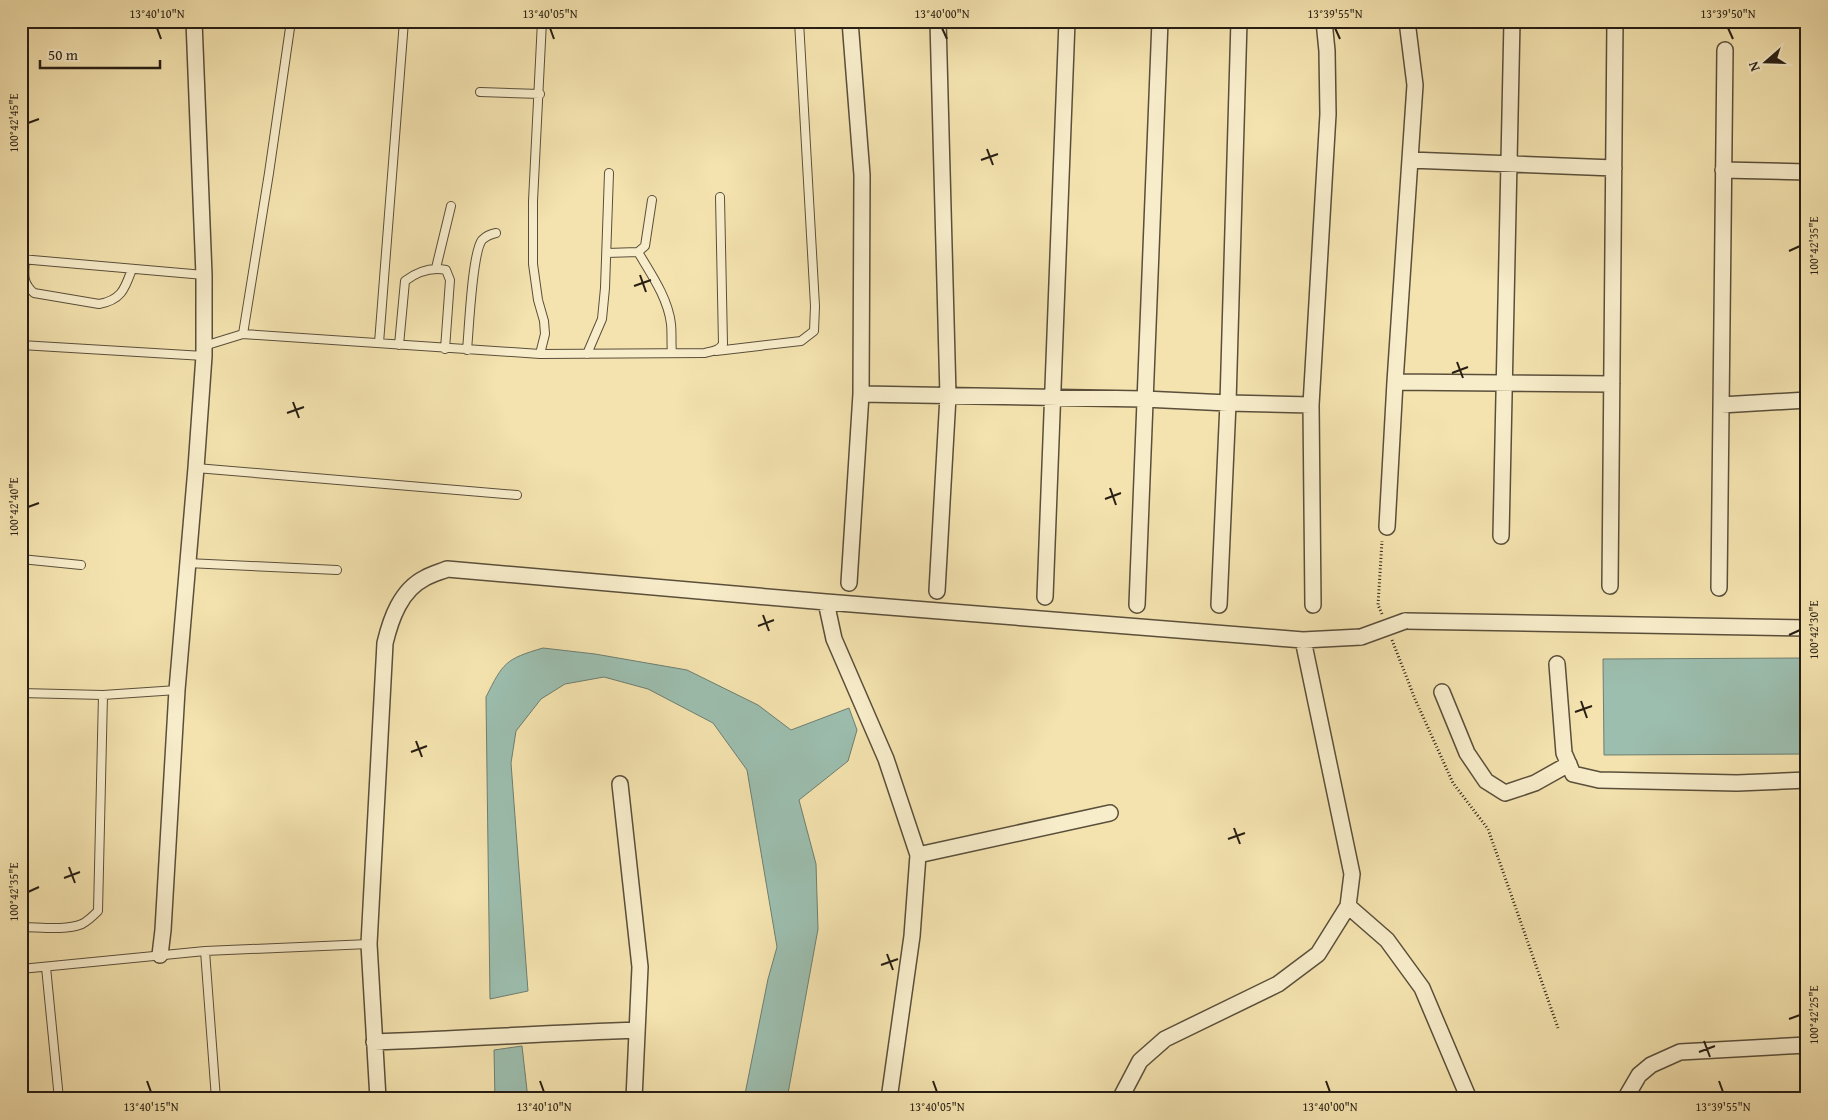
<svg xmlns="http://www.w3.org/2000/svg" width="1828" height="1120" font-family="'Gentium Book Plus',serif">
	<style>
		.water { fill: #9cbeaf; stroke: #6d7e71 }
		.lines { fill: none; stroke-linecap: round; stroke-linejoin: round }
		.service-casing { stroke: #5a4f3b; stroke-width: 10 }
		.minor-casing { stroke: #5a4f3b; stroke-width: 18 }
		.path { stroke: #271e14; stroke-width: 3; stroke-dasharray: 1 2.5; stroke-linecap: butt }
		.service { stroke: #f8edcb; stroke-width: 8 }
		.minor { stroke: #f8edcb; stroke-width: 15 }
		.minor-bridge-casing { stroke: #5a4f3b; stroke-width: 18; stroke-linecap: butt }
		.minor-bridge { stroke: #f8edcb; stroke-width: 15 }
		.ticks { fill: none; stroke: #271e14; stroke-width: 2 }
		.neatline { fill: none; stroke: #271e14; stroke-width: 2 }
		.ticks-label { font-size: 12px; text-anchor: middle; fill: #271e14 }
	</style>
	<rect width="100%" height="100%" fill="#f4e3af"/>
	<filter id="stains"><feTurbulence type="fractalNoise" baseFrequency=".004" numOctaves="4"/><feColorMatrix values="0 0 0 0 .2 0 0 0 0 .09 0 0 0 0 .02 0 0 0 .5 -.17"/></filter>
	<radialGradient id="worn" r=".72"><stop offset=".6" stop-color="#630" stop-opacity="0"/><stop offset="1" stop-color="#630" stop-opacity=".3"/></radialGradient>
	<!-- water -->
	<path class="water" d="M543 648 595 654 687 670 758 705 791 730 849 708 857 730 848 761 799 800 816 864 818 929 787 1099H744L768 979 777 947 747 770 713 723 648 689 604 677 565 684 541 699 516 731 511 763 528 991 490 999 486 697C503 663 505 659 543 648Z
		M1807 658V754L1604 755 1603 659Z
		M522 1046 528 1099H495L494 1050Z"/>
	<g class="lines">
		<!-- service casing -->
		<g class="service-casing">
			<path id="service" d="M480 92 540 94
				M638 252C651 274 668 298 671 324 672 334 671 343 672 353
				M607 253 638 252 645 246 652 200
				M21 259 204 275
				M25 259C24 274 22 283 34 293L99 304C122 300 125 288 132 269
				M436 268 451 206
				M243 334 269 173 291 21
				M379 343 404 21
				M21 345 204 356
				M399 345 405 281C417 272 431 267 446 270L450 280 445 349
				M204 346 243 334 540 354 705 353C712 351 719 351 723 344L720 197
				M467 350C469 330 472 253 482 240 486 236 491 234 496 233
				M716 351 801 341 814 331 815 306 799 21
				M540 354 545 334 544 321 538 300 533 264V201L542 21
				M587 354 602 319 605 288 609 173
				M196 468 517 495
				M21 559 81 565
				M187 563 337 570
				M21 693 103 695 177 690
				M21 927C40 927 64 931 82 924 88 921 93 916 98 911L103 695
				M205 951 216 1099
				M46 967 59 1099
				M21 969 205 951 369 944"/>
		</g>
		<!-- minor casing -->
		<g class="minor-casing">
			<path id="minor" d="M1410 160 1614 168
				M1723 170 1807 172
				M1395 382 1612 384
				M861 394 1144 399 1228 403 1311 405
				M1721 405 1807 400
				M1387 527 1395 382 1415 85 1407 21
				M1501 536 1512 21
				M849 583 861 394 862 175 850 21
				M1610 586 1615 21
				M1719 588 1725 50
				M937 591 948 396 938 21
				M1045 597 1067 21
				M826 602 834 639 886 759 918 855 912 936 889 1099
				M1137 605 1160 21
				M1219 605 1228 403 1239 21
				M1313 605 1311 405 1328 114 1327 51 1324 21
				M1405 621 1807 628
				M1557 664 1564 753 1573 774 1599 780 1737 783 1807 780
				M1442 692 1467 753 1486 781 1505 793 1535 783 1569 764
				M620 784 640 967 634 1099
				M918 855 1110 813
				M1348 906 1387 940 1422 988 1469 1099
				M160 955 163 930 177 690 196 468 204 356V275L194 21
				M374 1042C462 1039 549 1033 637 1030
				M378 1099 369 944 385 643C391 618 401 590 425 578 432 574 440 572 447 569L826 602 1303 640 1361 637
				M1120 1099 1140 1061 1165 1039 1278 984 1318 954 1348 906 1352 874 1303 640
				M1625 1099 1639 1075 1651 1065 1680 1052 1807 1045"/>
		</g>
		<!-- path -->
		<path class="path" d="M1382 614 1378 605 1382 541
			M1392 640 1415 699 1453 783 1488 829 1558 1028"/>
		<!-- service -->
		<use href="#service" class="service"/>
		<!-- minor -->
		<use href="#minor" class="minor"/>
		<!-- minor-bridge casing -->
		<g class="minor-bridge-casing">
			<path id="minor-bridge" d="M1361 637 1405 621"/>
		</g>
		<!-- minor-bridge -->
		<use href="#minor-bridge" class="minor-bridge"/>
	</g>
	<!-- ticks -->
	<path class="ticks" d="M157 28 161 39M550 28 554 39M942 28 947 39M1335 28 1340 39M1728 28 1733 39M28 123 39 119M987 149 993 165M981 160 998 154M1789 251 1800 246M640 275 646 292M634 286 651 280M1457 362 1463 378M1452 373 1468 367M293 402 299 418M287 413 304 407M1110 488 1116 505M1105 499 1121 493M28 507 39 503M763 615 769 631M758 626 774 620M1789 635 1800 630M1581 701 1587 718M1575 712 1592 706M416 741 422 757M411 752 427 746M1234 828 1240 844M1228 839 1245 833M69 867 75 883M64 878 80 872M28 892 39 887M887 954 893 970M881 965 898 959M1789 1019 1800 1015M1704 1041 1710 1057M1699 1052 1715 1046M147 1081 151 1092M540 1081 544 1092M933 1081 937 1092M1326 1081 1330 1092M1719 1081 1723 1092"/>
	<!-- margin -->
	<rect width="1828" height="1120" fill="none" stroke="#f4e3af" stroke-width="55"/>
	<!-- north arrow -->
	<g transform="translate(1766 62) rotate(250)" stroke="#f8edcb" stroke-width="4" paint-order="stroke">
	<path d="M0-4L9 19L0 12L-9 19Z" fill="#271e14"/>
	<text y="-8" font-size="14" font-weight="bold" text-anchor="middle" fill="#271e14">N</text>
	</g>
	<!-- scale -->
	<path d="M40 60v8h120v-8" fill="none" stroke="#271e14" stroke-width="2.5"/>
	<text x="48" y="60" font-size="15" fill="#271e14" stroke="#f8edcb" stroke-width="4" paint-order="stroke">50 m</text>
	<rect x="28" y="28" width="1772" height="1064" class="neatline"/>
	<g class="ticks-label">
		<text x="157" y="18">13°40'10"N</text>
		<text x="550" y="18">13°40'05"N</text>
		<text x="942" y="18">13°40'00"N</text>
		<text x="1335" y="18">13°39'55"N</text>
		<text x="1728" y="18">13°39'50"N</text>
		<text transform="translate(14 123) rotate(-90)" y="4">100°42'45"E</text>
		<text transform="translate(1814 246) rotate(-90)" y="4">100°42'35"E</text>
		<text transform="translate(14 507) rotate(-90)" y="4">100°42'40"E</text>
		<text transform="translate(1814 630) rotate(-90)" y="4">100°42'30"E</text>
		<text transform="translate(14 892) rotate(-90)" y="4">100°42'35"E</text>
		<text transform="translate(1814 1015) rotate(-90)" y="4">100°42'25"E</text>
		<text x="151" y="1111">13°40'15"N</text>
		<text x="544" y="1111">13°40'10"N</text>
		<text x="937" y="1111">13°40'05"N</text>
		<text x="1330" y="1111">13°40'00"N</text>
		<text x="1723" y="1111">13°39'55"N</text>
	</g>
	<rect width="100%" height="100%" filter="url(#stains)"/>
	<rect width="100%" height="100%" fill="url(#worn)"/>
</svg>
